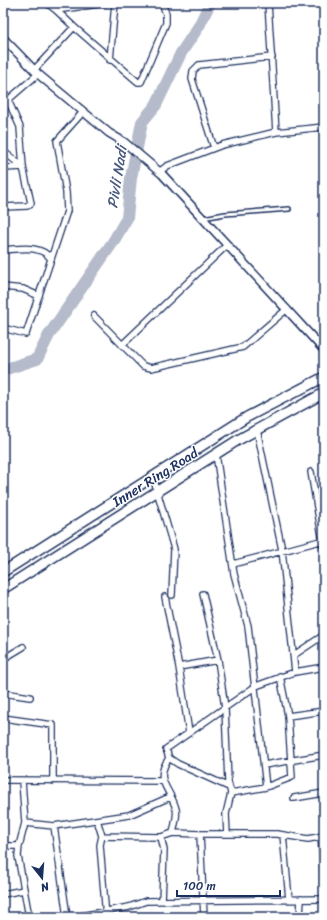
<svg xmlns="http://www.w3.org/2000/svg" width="327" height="920" font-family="Sriracha,sans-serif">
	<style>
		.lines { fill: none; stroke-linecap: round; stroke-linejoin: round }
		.river { stroke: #b5bbca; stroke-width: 12 }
		.service-casing { stroke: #1b2f5e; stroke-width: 6 }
		.minor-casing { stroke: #1b2f5e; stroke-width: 8 }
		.tertiary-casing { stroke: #1b2f5e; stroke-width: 10 }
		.trunk-casing { stroke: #1b2f5e; stroke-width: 12 }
		.service { stroke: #fff; stroke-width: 3 }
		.minor { stroke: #fff; stroke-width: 5.5 }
		.tertiary { stroke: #fff; stroke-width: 7 }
		.trunk { stroke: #fff; stroke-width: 9 }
		.labels { text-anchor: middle; stroke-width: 3; stroke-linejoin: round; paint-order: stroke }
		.street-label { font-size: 14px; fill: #1b2f5e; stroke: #fff }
		.water-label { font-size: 15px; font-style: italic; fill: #49597e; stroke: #fff }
	</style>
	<rect width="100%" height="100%" fill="#fff"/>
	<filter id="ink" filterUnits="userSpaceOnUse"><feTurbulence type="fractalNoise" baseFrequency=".025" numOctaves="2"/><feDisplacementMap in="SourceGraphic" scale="8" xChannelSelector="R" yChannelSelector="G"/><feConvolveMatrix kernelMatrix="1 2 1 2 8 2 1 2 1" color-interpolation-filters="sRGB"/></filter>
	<g filter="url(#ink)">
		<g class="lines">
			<!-- river -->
			<path class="river" d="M3 370 37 359 49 335 113 242 127 218 131 178 142 122 156 105 181 53 199 26 210 3"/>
			<!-- service casing -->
			<g class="service-casing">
				<path id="service" d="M203 218 225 214 289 209"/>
			</g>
			<!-- minor casing -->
			<g class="minor-casing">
				<path id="minor" d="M47 3 56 10
					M268 3 276 132
					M74 27 56 10 106 3
					M110 60 115 3
					M34 70 74 27 138 82H141L166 23V14L162 3
					M3 96 8 100
					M214 148 192 79 193 71 199 65 272 57
					M3 151 23 167 3 168
					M159 172 167 166 222 145 276 132 324 127
					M3 207 27 206 31 203 23 167 20 127 8 100 38 74
					M3 250C19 249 41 244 51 259
					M3 287 23 289 39 296
					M94 316 143 366 151 368 243 347 287 309
					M3 328 26 334 67 211 66 192 57 141 83 112
					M122 345 227 245
					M257 430 282 550 295 672
					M311 472 324 548
					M153 477 174 549 172 595
					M233 564 324 540
					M203 594 218 660 225 708 228 782 231 793 266 787 248 626 234 574 216 454
					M165 597 179 667 189 733
					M294 655 324 635
					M3 659 23 647
					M179 667 218 660
					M3 693 30 697
					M288 716 324 711
					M3 718 53 725V781
					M169 758C153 781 170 787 176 809 178 815 174 827 173 833
					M264 765 324 755
					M3 780 162 781
					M22 781 25 823 19 846 18 856 29 917
					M229 787 178 764 169 758 166 749 256 686 295 672 324 667
					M266 787 292 777 288 716 280 676
					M294 798 324 793
					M97 820 102 836 100 845 106 917
					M25 823 54 826 129 815 170 797
					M54 826 67 917
					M227 834 226 814 231 793
					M283 835 289 899
					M102 836 161 837
					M321 836 324 877
					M3 846H19
					M3 894 24 890
					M162 901 164 850 161 837 173 833 200 834
					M75 917 129 907 146 901 324 899
					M204 917 200 834H277L308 839 324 836
					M300 917 301 899"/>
			</g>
			<!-- tertiary casing -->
			<g class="tertiary-casing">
				<path id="tertiary" d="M3 38 38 74 109 133 124 142 162 174 324 350"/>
			</g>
			<!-- trunk casing -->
			<g class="trunk-casing">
				<path id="trunk" d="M3 572 247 417 324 377
					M3 589 238 440 324 393"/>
			</g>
			<!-- service -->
			<use href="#service" class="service"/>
			<!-- minor -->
			<use href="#minor" class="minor"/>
			<!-- tertiary -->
			<use href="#tertiary" class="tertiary"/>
			<!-- trunk -->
			<use href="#trunk" class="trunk"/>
		</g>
	</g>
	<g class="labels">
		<!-- street labels -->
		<g class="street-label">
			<text transform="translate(155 477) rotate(-32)" y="5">Inner Ring Road</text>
		</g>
		<!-- water labels -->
		<g class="water-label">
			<text transform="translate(117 177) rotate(-81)" y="5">Pivli Nadi</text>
		</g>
	</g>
	<!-- margin -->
	<rect width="327" height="920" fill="none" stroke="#fff" stroke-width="16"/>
	<rect x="8" y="8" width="311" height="904" fill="none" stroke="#1b2f5e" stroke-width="1.5" filter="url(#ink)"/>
	<!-- north arrow -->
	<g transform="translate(42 878) rotate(163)" stroke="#ffffff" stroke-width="3" paint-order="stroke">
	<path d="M0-3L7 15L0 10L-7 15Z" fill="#1b2f5e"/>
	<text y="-6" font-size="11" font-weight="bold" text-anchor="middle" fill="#1b2f5e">N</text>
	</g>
	<!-- scale -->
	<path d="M177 890v6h103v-6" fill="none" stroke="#1b2f5e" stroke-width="2"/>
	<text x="183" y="890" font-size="12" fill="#1b2f5e" stroke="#ffffff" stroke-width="3" paint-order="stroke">100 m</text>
</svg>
